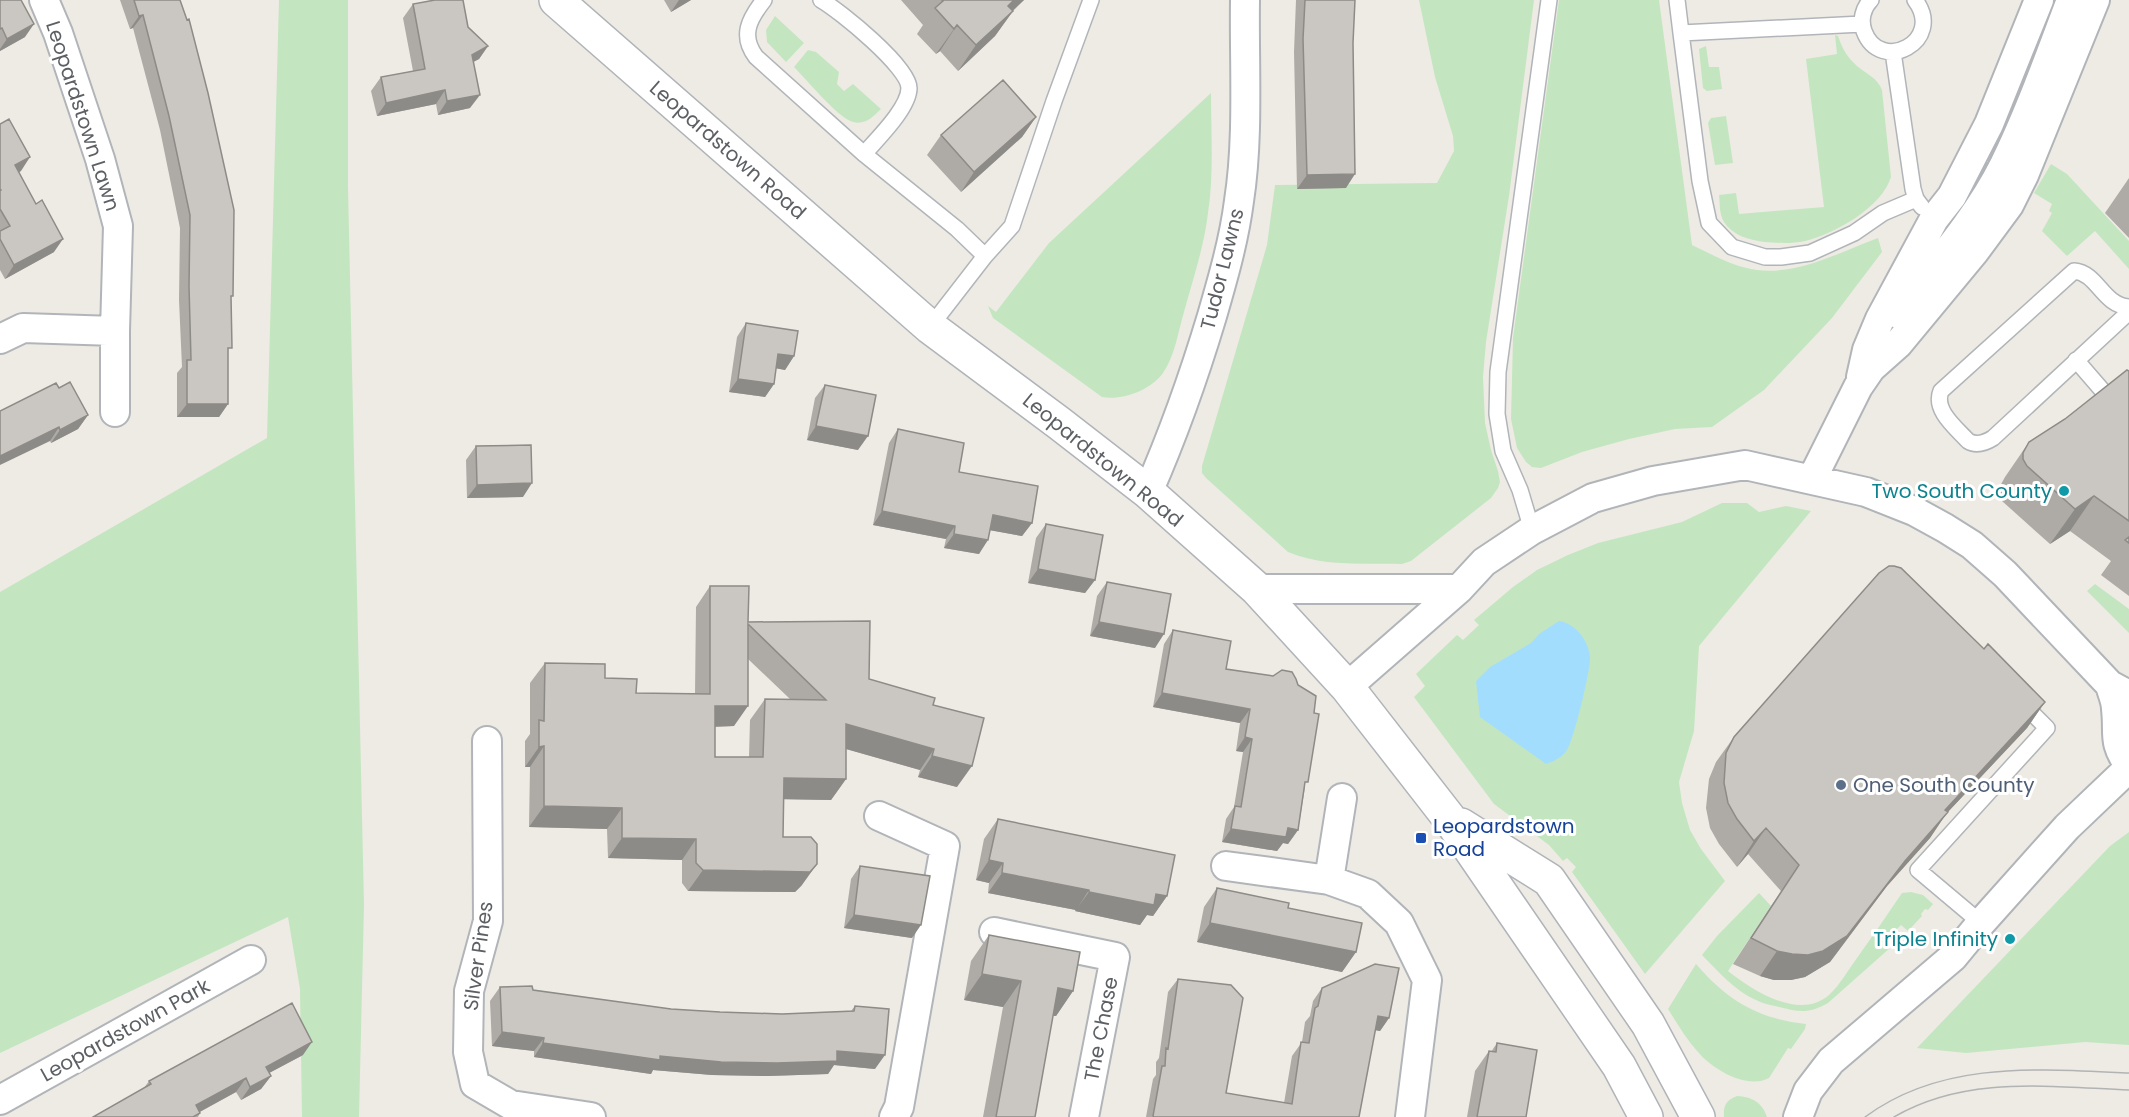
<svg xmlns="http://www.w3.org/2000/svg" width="2129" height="1117" font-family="Poppins,sans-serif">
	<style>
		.green { fill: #c3e6c0 }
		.water { fill: #a3ddfe }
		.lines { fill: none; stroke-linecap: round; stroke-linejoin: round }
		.lane-casing { stroke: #b1b5b9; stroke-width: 18 }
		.street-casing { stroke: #b1b5b9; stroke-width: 32 }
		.secondary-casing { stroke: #b0b4b9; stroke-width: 36 }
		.lane { stroke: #fff; stroke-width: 15 }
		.street { stroke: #fff; stroke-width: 28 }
		.secondary { stroke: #fff; stroke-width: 33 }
		.tram { stroke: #b2b3b4; stroke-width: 1.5 }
		.wall { fill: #aeaaa6; fill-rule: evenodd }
		.shaded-wall { fill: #8d8b87 }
		.building { fill: #cac6c1; stroke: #8d8b87; stroke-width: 1.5; fill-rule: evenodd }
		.culture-dot { fill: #0f9aa8; stroke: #fff; stroke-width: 2 }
		.service-dot { fill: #5c6f8a; stroke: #fff; stroke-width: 2 }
		.transit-dot { fill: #1a4fb4; stroke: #fff; stroke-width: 2 }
		.labels { text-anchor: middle; stroke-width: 6; stroke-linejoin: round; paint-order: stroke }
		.street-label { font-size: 20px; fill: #5c6064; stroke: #fff }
		.culture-label { font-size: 20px; fill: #0d838f; stroke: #fff; text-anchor: end }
		.service-label { font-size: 20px; fill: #4e5e75; stroke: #fff; text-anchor: start }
		.transit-label { font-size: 20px; fill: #164399; stroke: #fff; text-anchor: start }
	</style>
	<rect width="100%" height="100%" fill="#eeebe4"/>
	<!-- green -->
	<path class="green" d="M279 0H348V188L364 905 359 1117H302L300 989 288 917 0 1053V592L267 438Z
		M1419 0H1534L1509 196 1486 342 1483 377 1485 423 1491 450 1498 471 1500 482 1498 488 1491 498 1411 561 1402 564C1365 563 1323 567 1288 552L1206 478 1202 473V466L1267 245 1275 185 1437 183 1454 151 1453 136 1435 77Z
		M1559 0H1659L1692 245C1713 255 1734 267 1757 270 1799 275 1840 252 1878 238L1882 252 1832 318 1764 390 1712 427 1675 429 1629 439 1582 452 1541 468 1532 467 1526 462 1517 448 1511 419 1513 338Z
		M775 16 804 43 786 62 767 42 766 30Z
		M1835 35 1838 36C1842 48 1847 57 1857 66 1866 74 1877 77 1882 90L1891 177C1882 207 1835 234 1805 241 1791 244 1778 243 1764 242 1749 240 1732 235 1724 222 1719 214 1720 204 1719 195L1736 193 1739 214 1824 207 1806 59 1837 54Z
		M1706 46 1709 67H1719L1722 89 1707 91 1703 88 1699 49Z
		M808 50 816 52 839 72 837 84 844 91 853 84 881 109C873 117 865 125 853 122 838 118 806 79 794 67Z
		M1211 93C1211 133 1214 174 1208 213 1204 247 1193 279 1184 312 1178 332 1175 356 1163 373 1151 390 1122 401 1102 397L993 318 988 306 996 312 1049 243Z
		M1726 116 1733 163 1715 165 1708 123 1711 118Z
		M2051 164 2067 174 2129 241V269L2095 231 2067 256 2042 231 2052 213 2049 211 2052 204 2034 193Z
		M1722 503H1747L1759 512 1786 506 1811 511 1699 646 1694 731 1679 782 1682 803 1690 830 1701 849 1725 881 1645 974 1572 872 1576 867 1567 858 1563 861 1549 845 1494 804 1414 697 1425 686 1416 674 1457 635 1463 640 1479 625 1474 620 1513 587 1537 570 1568 555 1598 543 1682 522Z
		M2095 584 2129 609V633L2087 591Z
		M2129 832V1045L2085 1042 1966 1053 1917 1048 2110 846Z
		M1911 892 1923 895 1933 904 1928 910 1925 909 1921 914 1922 916 1908 931 1901 925 1893 933 1899 940 1828 1003C1809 1014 1799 1012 1779 1007 1772 1005 1763 1004 1756 1000 1735 991 1718 971 1702 955L1717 936 1759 893 1771 906 1728 971C1752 990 1799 1021 1829 995 1840 985 1848 970 1857 958 1872 937 1887 915 1902 893Z
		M1696 964C1727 1000 1758 1019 1806 1024L1805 1029 1791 1049 1788 1048 1769 1078C1747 1090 1712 1069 1698 1052 1686 1039 1677 1023 1668 1009Z
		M1737 1096C1752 1097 1762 1102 1767 1117H1724C1723 1106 1726 1100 1737 1096Z"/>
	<!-- water -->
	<path class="water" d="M1559 621C1575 623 1589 641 1590 657 1591 669 1574 738 1568 748 1563 757 1555 761 1546 764L1480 717 1476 681 1490 667 1531 643 1539 634Z"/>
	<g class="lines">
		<!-- lane casing -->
		<g class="lane-casing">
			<path id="lane" d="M764 0C749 19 740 36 756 57L864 154 957 229 985 256 930 327
				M821 0C840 11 909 67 909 88 909 108 877 139 864 154
				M1677 0 1681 33 1862 24
				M1871 0C1863 8 1860 20 1864 31 1880 75 1946 41 1915 0
				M1681 33 1700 181 1709 223 1732 247 1765 257H1781L1810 253 1854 233 1883 213 1916 199
				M1893 52 1913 189 1916 199 1922 207
				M985 256 1012 226 1054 101 1091 0
				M2129 307C2102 305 2098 273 2074 271L1941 391C1933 410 1956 428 1968 441 1976 446 1985 443 1993 438L2129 312
				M2076 360 2108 397C2115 401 2122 402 2129 397
				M1532 530 1520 490 1503 451 1497 414 1498 372 1549 0
				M1981 923 1918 870 2047 728 2022 703"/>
		</g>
		<!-- street casing -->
		<g class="street-casing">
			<path id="street" d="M44 0 58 33 100 159 118 226 115 331V412
				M1898 314C1935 266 1977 219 2004 165 2030 112 2050 55 2071 0
				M0 339 23 328 115 331
				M1861 377 1867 350 1880 319 1934 219 1952 196 1989 124 2039 0
				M1812 479 1858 387 1871 368 1898 344 1975 251 2009 205 2024 175 2095 0
				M1148 492C1173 435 1194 376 1212 316 1223 278 1234 240 1239 201 1249 137 1244 65 1245 0
				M1257 589H1459
				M2110 685C2112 693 2116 701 2116 709 2119 734 2112 742 2129 765
				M1347 687 1459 589 1484 562 1532 530 1593 498 1653 481 1745 465 1866 492 1914 511 1945 528 1972 545 2005 574 2110 685 2129 695
				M487 741 488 921 469 991 468 1052 475 1084 511 1105 591 1117
				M879 816 945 846 899 1107 894 1117
				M1226 866 1329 880 1368 894 1399 923 1427 980 1410 1117
				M1329 880 1342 798
				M994 932 1115 957 1084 1117
				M0 1100 251 960
				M1798 1117 1808 1091 1831 1061 1953 957 1981 923 2067 827 2129 768"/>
		</g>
		<!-- secondary casing -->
		<g class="secondary-casing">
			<path id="secondary" d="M556 0 930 327 1059 423 1148 492 1257 589 1347 687 1449 818 1619 1066 1646 1117
				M1461 825 1549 880 1648 1024 1698 1117"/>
		</g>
		<!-- lane -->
		<use href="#lane" class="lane"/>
		<!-- street -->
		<use href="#street" class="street"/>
		<!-- secondary -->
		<use href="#secondary" class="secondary"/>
		<!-- tram -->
		<path class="tram" d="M1865 1117C1942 1060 2038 1069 2129 1073
			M1894 1117C1966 1075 2049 1087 2129 1090"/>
	</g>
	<!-- wall -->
	<path class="wall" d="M0 0 25 37 0 51Z
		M120 0H180L231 298 228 353V404L219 417H177V373L182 367 179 300 180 228 160 130 133 28 130 29Z
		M664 0H691L671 12Z
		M901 0H1024L1013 11 995 36 958 71 940 51 936 54 917 34 923 25Z
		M1296 0H1355L1346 188 1297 189 1294 52Z
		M413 4 468 27 488 46 479 59 473 62 470 108 438 115 436 104 377 116 371 91 381 77 413 71 403 18Z
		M1036 117 1022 137 961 192 927 155 941 135Z
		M0 124 21 171 19 172 54 252 5 279 0 270Z
		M2129 178V238L2105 213Z
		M746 323 794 356 785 370 776 368 774 384 765 397 729 392 737 337Z
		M2129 371V596L2101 575 2111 561 2070 531 2050 544 2002 501 1999 494V488L2005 477 2029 442 2065 419Z
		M825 385 858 450 807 440 815 398Z
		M59 388 88 415 78 429 51 443 50 441Z
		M898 429 1032 523 1022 536 990 530 979 554 944 548 946 539 873 525 889 443Z
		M476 446 523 497 467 498 466 460Z
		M1046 524 1095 580 1085 593 1028 583 1036 538Z
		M1107 582 1155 648 1090 636 1097 596Z
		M710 586 748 622 869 679 933 705 957 787 918 777 920 770 846 749V779L831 800 784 799 783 837 802 885 795 892 688 891 682 883V860L608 858 607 829 529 827 530 767H525V741L530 734V683L545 663 605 678 636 693 695 694 696 607ZM748 659 790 699H765L750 720 749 757H715V727L734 726Z
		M1173 630 1226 669 1305 787 1298 830 1288 844 1283 843 1277 851 1222 842 1226 819 1234 807 1243 752 1236 751 1240 723 1153 707 1164 644Z
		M1984 649 2045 702 2027 728 1946 814 1930 838 1887 886 1830 962 1805 977 1791 980H1774L1760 976 1733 964 1781 891 1748 854 1737 867 1719 844 1710 828 1706 808 1709 779 1716 762 1734 737Z
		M998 819 1167 896 1153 916 1147 915 1140 925 1075 911 1076 910 988 893 989 883 976 880 984 839Z
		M860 866 912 938 844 928 851 879Z
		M1217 888 1288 908 1356 952 1342 972 1197 942 1204 907Z
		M989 935 1073 991 1056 1016H1053L1035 1117H983L1003 1007 964 1000 971 961Z
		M1178 979 1226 1093 1284 1103 1292 1056 1302 1042 1305 1022 1310 1016 1313 1001 1322 988 1389 1018 1380 1031 1375 1030 1359 1117H1146L1153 1079 1156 1075V1062L1159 1058 1168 992Z
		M500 987 533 990 671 1009 720 1012 782 1014 851 1011 855 1006 875 1069 834 1065 828 1074 768 1076 712 1075 653 1070 651 1074 534 1057V1051L492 1046 490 1001Z
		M1497 1043 1526 1117H1467L1475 1071 1489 1051 1491 1052Z
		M303 1055 269 1073 271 1076 261 1089 241 1100 236 1092 200 1112V1113L198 1117H93L144 1088 149 1081Z"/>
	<!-- shaded-wall -->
	<path class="shaded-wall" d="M679 0H691L671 12Z
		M1014 0H1024L990 31 1008 6Z
		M1013 11 995 36 958 71 976 45Z
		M143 15 133 28 130 29 139 16Z
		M34 24 25 37 0 51V49L7 39Z
		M957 25 940 51 936 54 954 29Z
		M488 46 479 59 462 68 472 55Z
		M445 90 436 104 377 116 386 103Z
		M480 95 470 108 438 115 447 101Z
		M1036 117 1022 137 961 192 974 172Z
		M30 157 21 171 6 179 15 165Z
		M1355 174 1346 188 1297 189 1307 175Z
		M63 239 54 252 5 279 14 265Z
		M778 354 794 356 785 370 769 367Z
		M738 379 774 384 765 397 729 392Z
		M187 404H228L219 417H177Z
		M88 415 78 429 51 443 60 430Z
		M816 426 868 436 858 450 807 440Z
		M59 427 50 441 0 465V456Z
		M532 483 523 497 467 498 477 485Z
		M2094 496 2070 531 2050 544 2075 509Z
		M882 511 955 526 946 539 873 525Z
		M993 515 1032 523 1022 536 983 529Z
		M954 534 988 540 979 554 944 548Z
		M1038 569 1095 580 1085 593 1028 583Z
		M1099 622 1164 634 1155 648 1090 636Z
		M1162 693 1250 709 1240 723 1153 707Z
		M2045 702 2027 728 1946 814 1930 838 1887 886 1830 962 1805 977 1791 980H1774L1760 976 1777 951 1905 861 1945 810Z
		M715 706H748L734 726 701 727Z
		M846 724 934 749 920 770 832 745Z
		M1245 737 1252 739 1243 752 1236 751Z
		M544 746 530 767H525L539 747Z
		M932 756 972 766 957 787 918 777Z
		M784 778 846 779 831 800 770 799Z
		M544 806 622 808 607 829 529 827Z
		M1288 828 1298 830 1288 844 1283 843 1277 851 1222 842 1231 829Z
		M1766 828 1748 854 1737 867 1754 841Z
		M622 838 696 839 682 860 608 858Z
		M989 860 1003 863 989 883 976 880Z
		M817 864 802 885 795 892 688 891 703 870Z
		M1002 873 1089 890 1076 910 988 893Z
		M1089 892 1156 894 1167 896 1153 916 1147 915 1140 925 1075 911Z
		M854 915 921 925 912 938 844 928Z
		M1210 923 1356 952 1342 972 1197 942Z
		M982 974 1021 981 1003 1007 964 1000Z
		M1058 988 1073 991 1056 1016 1040 1014Z
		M1378 1016 1389 1018 1380 1031 1369 1029Z
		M502 1032 544 1038 534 1051 492 1046Z
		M312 1042 303 1055 256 1080 266 1067Z
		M543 1043 660 1056 837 1051 885 1055 875 1069 834 1065 828 1074 768 1076 712 1075 653 1070 651 1074 534 1057Z
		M271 1076 261 1089 241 1100 250 1087Z
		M246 1078 236 1092 190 1117 196 1105Z"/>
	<!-- building -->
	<path class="building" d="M0 0H21L34 24 7 39 2 28 0 29Z
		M134 0H180L187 20 189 19 208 93 234 210 233 296H231L232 348H228V404H187V360H191L189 286 190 215 169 116 143 15 139 16Z
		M435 0H463L468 27 488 46 472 55 480 95 447 101 445 90 386 103 381 77 425 69 413 4Z
		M942 0H1014L1008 6 1013 11 976 45 957 25 954 29 935 8 943 1Z
		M1305 0H1355L1353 43 1355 174 1307 175 1303 39Z
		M1003 80 1036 117 974 172 941 135Z
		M9 119 30 157 15 165 36 204 42 200 63 239 14 265 0 239V231L10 226 0 209V191L1 190 0 189V124Z
		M746 323 798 331 794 356 778 354 774 384 738 379Z
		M2127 370 2129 371V521L2094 496 2075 509 2027 466 2023 459V453L2029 442 2065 419Z
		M70 382 88 415 60 430 59 427 0 456V411L56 383 59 388Z
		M825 385 876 395 868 436 816 426Z
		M898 429 964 443 959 472 1038 486 1032 523 993 515 988 540 954 534 955 526 882 511Z
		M531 445 532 483 477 485 476 446Z
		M1046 524 1103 535 1095 580 1038 569Z
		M2129 537V543L2125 540Z
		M1889 566H1894L1901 568 1984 649 1988 644 2045 702 1945 810 1948 812 1905 861 1847 936 1823 951 1808 955 1792 954 1777 951 1751 938 1799 865 1766 828 1754 841 1737 819 1728 803 1724 783 1726 753 1734 737 1879 573Z
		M1107 582 1171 594 1164 634 1099 622Z
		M710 586H749L748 622 870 621 869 679 935 698 933 705 984 718 972 766 932 756 934 749 846 724V779L784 778 783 837H811L817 844V864L810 872 703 870 696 863V839L622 838V808L544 806V746L539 747V720L544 721 545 663 605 664V678L637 679 636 693 710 694ZM748 624 826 700 765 699 763 757H715V706H748Z
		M1173 630 1231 641 1226 669 1273 676 1282 670 1292 672 1296 679 1298 685 1316 696 1314 713 1319 714 1308 782H1305L1298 830 1288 828 1286 837 1231 829 1235 806 1241 807 1252 739 1245 737 1250 709 1162 693Z
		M998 819 1175 855 1167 896 1156 894 1154 905 1089 892V890L1002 873 1003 863 989 860Z
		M860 866 930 876 921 925 854 915Z
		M1217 888 1289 903 1288 908 1362 923 1356 952 1210 923Z
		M989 935 1080 952 1073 991 1058 988 1035 1117H996L1021 981 982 974Z
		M1375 964 1399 968 1389 1018 1378 1016 1359 1117H1154L1153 1116 1162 1066H1165L1166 1048 1168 1049 1178 979 1231 985 1243 998 1226 1093 1292 1104 1301 1042 1309 1043 1315 1008 1318 1006 1322 988Z
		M532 986 533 990 671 1009 720 1012 782 1014 854 1011 855 1006 889 1009 885 1055 837 1051V1061L777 1063 721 1062 660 1056V1060L543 1043 544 1038 502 1032 500 987Z
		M292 1003 312 1042 266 1067 271 1076 250 1087 246 1078 196 1105 200 1113 193 1117H93L151 1084 149 1081Z
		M1497 1043 1537 1050 1526 1117H1477L1489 1051 1496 1052Z"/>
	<!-- markers -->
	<g class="culture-dot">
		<circle cx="2064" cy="491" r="6"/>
		<circle cx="2010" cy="939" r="6"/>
	</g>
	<circle class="service-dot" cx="1841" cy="785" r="6"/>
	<rect class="transit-dot" x="1415" y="832" width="12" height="12" rx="3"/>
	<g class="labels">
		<!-- street labels -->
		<g class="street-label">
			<text transform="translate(83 116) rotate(72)" y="7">Leopardstown Lawn</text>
			<text transform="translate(728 150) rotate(41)" y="7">Leopardstown Road</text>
			<text transform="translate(1222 269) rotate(-76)" y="7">Tudor Lawns</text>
			<text transform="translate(1103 460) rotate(39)" y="7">Leopardstown Road</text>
			<text transform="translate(478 956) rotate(-82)" y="7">Silver Pines</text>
			<text transform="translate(1101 1029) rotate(-79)" y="7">The Chase</text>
			<text transform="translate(125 1030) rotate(-29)" y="7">Leopardstown Park</text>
		</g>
		<!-- culture labels -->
		<g class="culture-label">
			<text x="2052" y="498">Two South County</text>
			<text x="1998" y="946">Triple Infinity</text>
		</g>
		<!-- service labels -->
		<g class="service-label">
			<text x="1853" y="792">One South County</text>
		</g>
		<!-- transit labels -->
		<g class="transit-label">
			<text x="1433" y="833">Leopardstown<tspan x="1433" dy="23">Road</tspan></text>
		</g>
	</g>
</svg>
